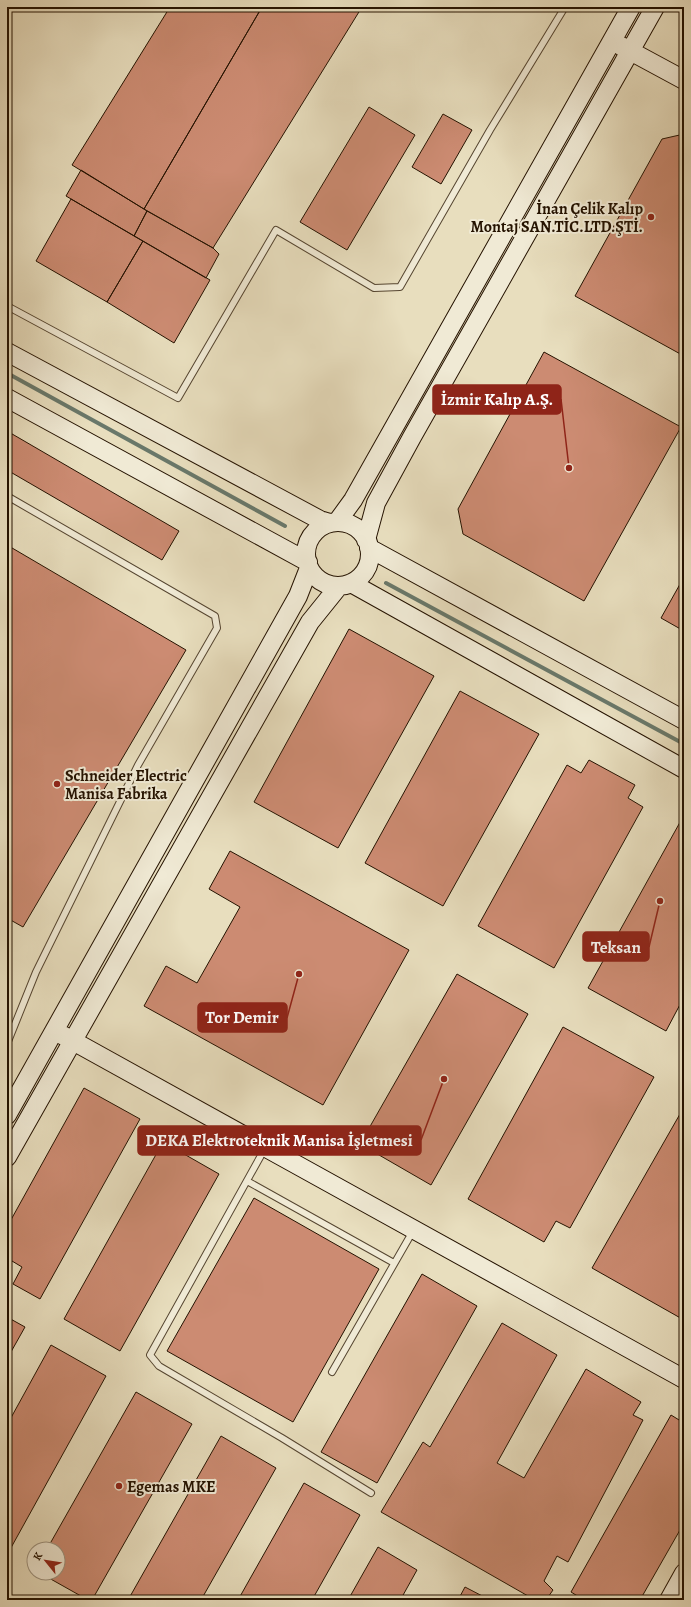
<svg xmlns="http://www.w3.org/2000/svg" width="691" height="1607" font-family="Alegreya,serif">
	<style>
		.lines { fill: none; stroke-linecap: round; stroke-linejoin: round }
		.stream { stroke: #69786a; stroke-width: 4 }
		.building { fill: #cc8b72; stroke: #241200 }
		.lane-casing { stroke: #554530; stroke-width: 8 }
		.secondary-casing { stroke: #241200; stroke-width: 20 }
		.lane { stroke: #f0ead5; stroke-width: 6 }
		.secondary { stroke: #f0ead5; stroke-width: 18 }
		.poi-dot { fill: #8f2418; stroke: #f0ead5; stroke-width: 1.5 }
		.labels { text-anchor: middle; stroke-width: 4; stroke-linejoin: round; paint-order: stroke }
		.poi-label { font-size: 16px; font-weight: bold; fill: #241200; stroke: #f0ead5; text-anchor: start }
		.leader { fill: none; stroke: #8f2418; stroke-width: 1.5 }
		.callout-dot { fill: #8f2418; stroke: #f0ead5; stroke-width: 1.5 }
		.callout { fill: #8f2418; stroke: #8f2418; stroke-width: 1.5 }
		.callout-label { font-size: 17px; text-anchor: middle; font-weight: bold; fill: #fff }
	</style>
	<rect width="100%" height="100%" fill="#e8debe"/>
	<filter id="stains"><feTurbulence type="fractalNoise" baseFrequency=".005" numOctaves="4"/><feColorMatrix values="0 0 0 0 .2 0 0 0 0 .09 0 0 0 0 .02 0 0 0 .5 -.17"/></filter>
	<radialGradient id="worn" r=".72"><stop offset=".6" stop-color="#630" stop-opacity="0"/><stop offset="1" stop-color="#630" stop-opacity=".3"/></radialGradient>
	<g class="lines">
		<!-- stream -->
		<path class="stream" d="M7 373 285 526
			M386 583 684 744"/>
	</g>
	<!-- building -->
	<path class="building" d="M170 7H262L144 209 72 165Z
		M262 7H362L213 248 144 209Z
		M369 107 415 135 347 250 300 222Z
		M443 114 472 130 441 184 412 167Z
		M684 134V356L575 296 662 139Z
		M81 170 147 211 134 236 66 196Z
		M71 199 143 241 107 302 36 261Z
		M147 211 213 248 219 254 206 278 134 236Z
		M143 241 210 280 174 343 107 302Z
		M544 352 681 427 584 601 463 534 458 509Z
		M7 431 179 531 162 560 7 470Z
		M7 545 186 650 23 927 7 918Z
		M684 577V631L661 618Z
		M349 629 434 676 338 848 254 802Z
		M460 691 539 734 443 906 365 863Z
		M589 760 635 785 628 798 643 807 554 968 478 926 567 765 581 773Z
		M684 815V997L666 1031 588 988Z
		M230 851 409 950 323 1105 144 1006 166 966 197 983 240 907 209 889Z
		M457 974 528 1014 431 1185 360 1144Z
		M563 1027 654 1077 570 1228 556 1221 544 1242 468 1199Z
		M84 1088 140 1119 40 1299 13 1284 22 1267 7 1258V1227Z
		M684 1107V1320L592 1268Z
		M163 1142 219 1174 120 1351 64 1319Z
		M254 1198 379 1269 293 1422 167 1351Z
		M422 1274 477 1306 377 1483 321 1452Z
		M7 1317 25 1327 7 1359Z
		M502 1323 557 1355 497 1463 524 1478 586 1369 641 1402 633 1415 643 1420 568 1562 557 1556 544 1581 553 1590 546 1600H535L381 1512 423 1442 430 1447Z
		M51 1345 106 1376 7 1555V1425Z
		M136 1392 192 1424 92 1600H88L40 1573H58V1549H47Z
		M671 1415 684 1423V1523L640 1600H584L571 1592Z
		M221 1436 276 1468 201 1600H128Z
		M304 1483 360 1515 312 1600H238Z
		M378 1547 417 1570 402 1597 407 1600H348Z
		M465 1587 490 1600H458Z"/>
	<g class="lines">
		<!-- lane casing -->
		<g class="lane-casing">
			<path id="lane" d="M7 306 178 398 276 230 374 288 400 287 490 130 565 7
				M7 496 215 616 217 628 138 765 36 972 7 1044
				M264 1150 150 1355 159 1366 282 1438 371 1493
				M247 1181 394 1263
				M332 1372 413 1231"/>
		</g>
		<!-- secondary casing -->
		<g class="secondary-casing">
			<path id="secondary" d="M621 46 684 80
				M7 352 320 520 330 523
				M7 398 308 562
				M337 522 353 500 631 7
				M306 554a32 32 0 1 1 64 0a32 32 0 1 1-64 0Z
				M366 540 376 503 412 437 655 7
				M369 548 684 720
				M351 583 684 769
				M55 1031 684 1379
				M7 1115 298 596 309 568
				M7 1157 310 622 339 586
				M669 1600 684 1573"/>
		</g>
		<!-- lane -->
		<use href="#lane" class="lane"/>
		<!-- secondary -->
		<use href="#secondary" class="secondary"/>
	</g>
	<!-- markers -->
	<g class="poi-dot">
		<circle cx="651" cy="217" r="4"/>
		<circle cx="57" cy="784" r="4"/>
		<circle cx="119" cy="1486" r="4"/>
	</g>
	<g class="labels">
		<!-- poi labels -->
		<g class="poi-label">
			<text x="643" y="214" text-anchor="end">İnan Çelik Kalıp<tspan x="643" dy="18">Montaj SAN.TİC.LTD.ŞTİ.</tspan></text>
			<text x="65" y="781">Schneider Electric<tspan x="65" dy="18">Manisa Fabrika</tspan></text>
			<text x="127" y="1492">Egemas MKE</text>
		</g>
	</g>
	<!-- callouts -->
	<path class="leader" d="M569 468L561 399M660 901L649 947M299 974L287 1018M444 1079L421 1140"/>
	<g class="callout-dot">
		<circle cx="569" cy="468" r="4"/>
		<circle cx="660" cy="901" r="4"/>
		<circle cx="299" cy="974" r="4"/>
		<circle cx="444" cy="1079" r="4"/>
	</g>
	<g class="callout">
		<rect x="433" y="385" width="128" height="29" rx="4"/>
		<rect x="583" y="932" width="66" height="29" rx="4"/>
		<rect x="198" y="1003" width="89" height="29" rx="4"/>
		<rect x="138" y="1126" width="283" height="29" rx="4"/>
	</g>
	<g class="callout-label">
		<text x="497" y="405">İzmir Kalıp A.Ş.</text>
		<text x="616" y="953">Teksan</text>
		<text x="242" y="1023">Tor Demir</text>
		<text x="279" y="1146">DEKA Elektroteknik Manisa İşletmesi</text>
	</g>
	<!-- margin -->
	<rect width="691" height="1607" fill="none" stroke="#e8debe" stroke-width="24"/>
	<rect x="8" y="8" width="675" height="1591" fill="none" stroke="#241200" stroke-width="2"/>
	<rect x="12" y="12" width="667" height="1583" fill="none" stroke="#241200"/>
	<!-- north arrow -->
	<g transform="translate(46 1561) rotate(300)"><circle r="19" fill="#f0ead5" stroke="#9e9480"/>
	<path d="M0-3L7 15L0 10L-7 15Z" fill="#8f2418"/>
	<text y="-6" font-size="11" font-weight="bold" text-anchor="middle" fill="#241200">K</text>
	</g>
	<rect width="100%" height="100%" filter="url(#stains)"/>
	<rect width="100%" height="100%" fill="url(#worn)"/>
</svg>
